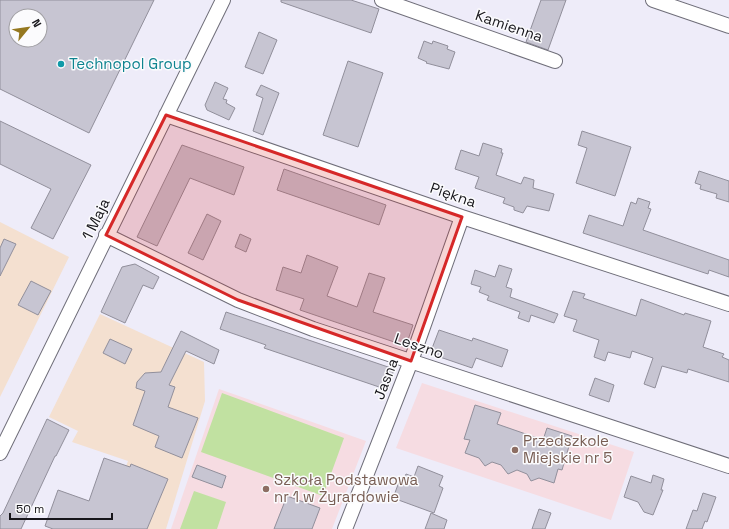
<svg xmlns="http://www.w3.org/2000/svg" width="729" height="529" font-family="'Space Grotesk',sans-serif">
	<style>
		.commercial { fill: #f4e0d0 }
		.education { fill: #f6dce2 }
		.green { fill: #c1e1a1 }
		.building { fill: #c7c5d2; stroke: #918f9b; fill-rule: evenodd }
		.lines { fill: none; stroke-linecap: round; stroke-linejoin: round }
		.minor-casing { stroke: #6f6e79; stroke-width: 16 }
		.minor { stroke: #fff; stroke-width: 14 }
		.marked { fill: #d62828; fill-opacity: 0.2; stroke: #d62828; stroke-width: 3; stroke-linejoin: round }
		.culture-dot { fill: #0f9aa8; stroke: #fbfbfd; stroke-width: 1.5 }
		.education-dot { fill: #8d6e63; stroke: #fbfbfd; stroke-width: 1.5 }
		.labels { text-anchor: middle; stroke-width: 3; stroke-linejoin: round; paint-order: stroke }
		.street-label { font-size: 15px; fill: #17161b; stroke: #fbfbfd }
		.culture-label { font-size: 15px; fill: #0d838f; stroke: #fbfbfd; text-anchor: start }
		.education-label { font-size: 15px; fill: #785e54; stroke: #fbfbfd; text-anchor: start }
	</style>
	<rect width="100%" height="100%" fill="#eeecf9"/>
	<!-- commercial -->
	<path class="commercial" d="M0 222 69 257 0 397Z
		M100 314 204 362 205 401 166 529H136L107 519 128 461 72 442 78 431 49 417Z"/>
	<!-- education -->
	<path class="education" d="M422 383 634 452 611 520 396 448Z
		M219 389 366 441 332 529H171Z"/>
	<!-- green -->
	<path class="green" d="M222 393 344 438 323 496 201 452Z
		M194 491 226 502 217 529H180Z"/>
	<!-- building -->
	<path class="building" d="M0 0H154L89 133 0 89ZM16 16H40V40H16Z
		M281 0H351L379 9 371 33 281 2Z
		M541 0H566L548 50 526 42Z
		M259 32 277 40 263 74 245 67Z
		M424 41 432 44 433 41 448 46 447 49 455 52 449 69 426 63 427 62 418 58Z
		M348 61 383 73 358 147 323 135Z
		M215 82 228 88 223 99 227 100 226 103 235 108 229 120 207 110 205 105Z
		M261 85 279 93 263 135 253 131 263 98 256 95Z
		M0 121 91 165 53 239 31 228 51 189 0 164Z
		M582 131 631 147 615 196 576 183 587 148 578 145Z
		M483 143 502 149 501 153H503L496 175 521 184 524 177 534 180 533 188 554 194 549 211 527 206 523 213 514 210V207L503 203 505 198 475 188 479 177 455 169 461 150 479 156Z
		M182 145 244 167 234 195 190 178 157 246 137 237Z
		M284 169 386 205 379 225 277 190Z
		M699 171 729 181V202L716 198 717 194 700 189 701 185 695 183Z
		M638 198 650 202 648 208 651 209 643 230 729 260V277L709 270 708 274 583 233 589 215 623 226 631 202 636 204Z
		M207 214 221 221 203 260 188 253Z
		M240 234 251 239 246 252 235 247Z
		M4 239 16 244 0 276V248Z
		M307 255 338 267 327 296 357 307 369 273 385 278 373 312 413 325 407 343 403 345 300 310 304 299 276 290 283 267 301 273Z
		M135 264 159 277 153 289 143 285 125 323 101 312 122 267Z
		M499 265 512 269 506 287 512 289 510 297 558 314 554 323 531 315 529 322 518 318 520 312 487 300 489 296 479 292 481 287 471 284 475 270 495 277Z
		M31 281 51 291 38 315 18 305Z
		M573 291 585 294 583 298 636 316 641 299 684 315 685 313 711 321 703 347 724 354 722 357 729 360V382L688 369 687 373 662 366 655 388 644 384 653 358 632 351 630 358 608 352 605 361 594 357 599 340 573 331 577 320 564 316Z
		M226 312 394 369 388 390 264 348 266 345 220 329Z
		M439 330 472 341 473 338 508 350 502 367 476 358 472 368 434 355 431 351Z
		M181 331 219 350 214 364 186 351 169 385 175 387 168 407 198 418 182 458 155 447 159 436 133 425 145 391 136 388 137 382 145 373 161 372Z
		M110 339 132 349 125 364 103 353Z
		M595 378 614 385 609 402 589 395Z
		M475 405 501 413 497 424 543 440 547 428 572 436 562 470 558 469 554 483 539 478 531 481 527 474 517 470 508 474 501 465 492 462 485 466 479 458 465 453 470 440 464 439Z
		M47 419 69 430 56 456H55L21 529H0V516L3 513Z
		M104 458 130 467 131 464 168 479 147 529H53L45 526 58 490 89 501Z
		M197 465 226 476 222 488 192 477Z
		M418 466 443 476 439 486 443 488 434 513 393 498 399 482 402 483 406 474 414 477Z
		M653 475 664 479 661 490H663L653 515 644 512 638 502 624 497 631 476 651 483Z
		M703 493 716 497 707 522 705 521 702 529H686L693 510 697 511Z
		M287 496 320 508 312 529H274Z
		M539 509 551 513 545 529H532Z
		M431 513 447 520 444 529H425Z"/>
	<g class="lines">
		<!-- minor casing -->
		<g class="minor-casing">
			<path id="minor" d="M382 0 555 61
				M653 0 729 26
				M166 115 462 217 729 304
				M106 235 238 300 313 329 729 466
				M0 453 223 0
				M345 529 411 361 462 217"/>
		</g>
		<!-- minor -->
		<use href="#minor" class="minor"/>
	</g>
	<!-- marked area -->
	<path class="marked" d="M166 115 462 217 411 361 238 300 106 235Z"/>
	<!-- markers -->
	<circle class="culture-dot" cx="61" cy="64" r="4"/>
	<g class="education-dot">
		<circle cx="515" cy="450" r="4"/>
		<circle cx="266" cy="489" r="4"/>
	</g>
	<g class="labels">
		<!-- street labels -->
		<g class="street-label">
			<text transform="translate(509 26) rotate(19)" y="5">Kamienna</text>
			<text transform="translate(453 195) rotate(19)" y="5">Piękna</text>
			<text transform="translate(96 219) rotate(-64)" y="5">1 Maja</text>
			<text transform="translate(419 346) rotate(19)" y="5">Leszno</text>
			<text transform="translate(386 379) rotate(-69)" y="5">Jasna</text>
		</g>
		<!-- culture labels -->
		<g class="culture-label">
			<text x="69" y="69">Technopol Group</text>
		</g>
		<!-- education labels -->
		<g class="education-label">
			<text x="523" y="446">Przedszkole<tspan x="523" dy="17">Miejskie nr 5</tspan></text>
			<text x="274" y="485">Szkoła Podstawowa<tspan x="274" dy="17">nr 1 w Żyrardowie</tspan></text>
		</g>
	</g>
	<!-- north arrow -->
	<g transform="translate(28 28) rotate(61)"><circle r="19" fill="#fbfbfd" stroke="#a09fa3"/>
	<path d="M0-3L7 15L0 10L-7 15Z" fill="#957820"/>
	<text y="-6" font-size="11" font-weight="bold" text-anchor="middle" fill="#17161b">N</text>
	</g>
	<!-- scale -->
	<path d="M10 513v6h102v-6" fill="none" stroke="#17161b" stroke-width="2"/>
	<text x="16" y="513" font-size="12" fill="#17161b" stroke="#fbfbfd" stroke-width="3" paint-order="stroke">50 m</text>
</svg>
